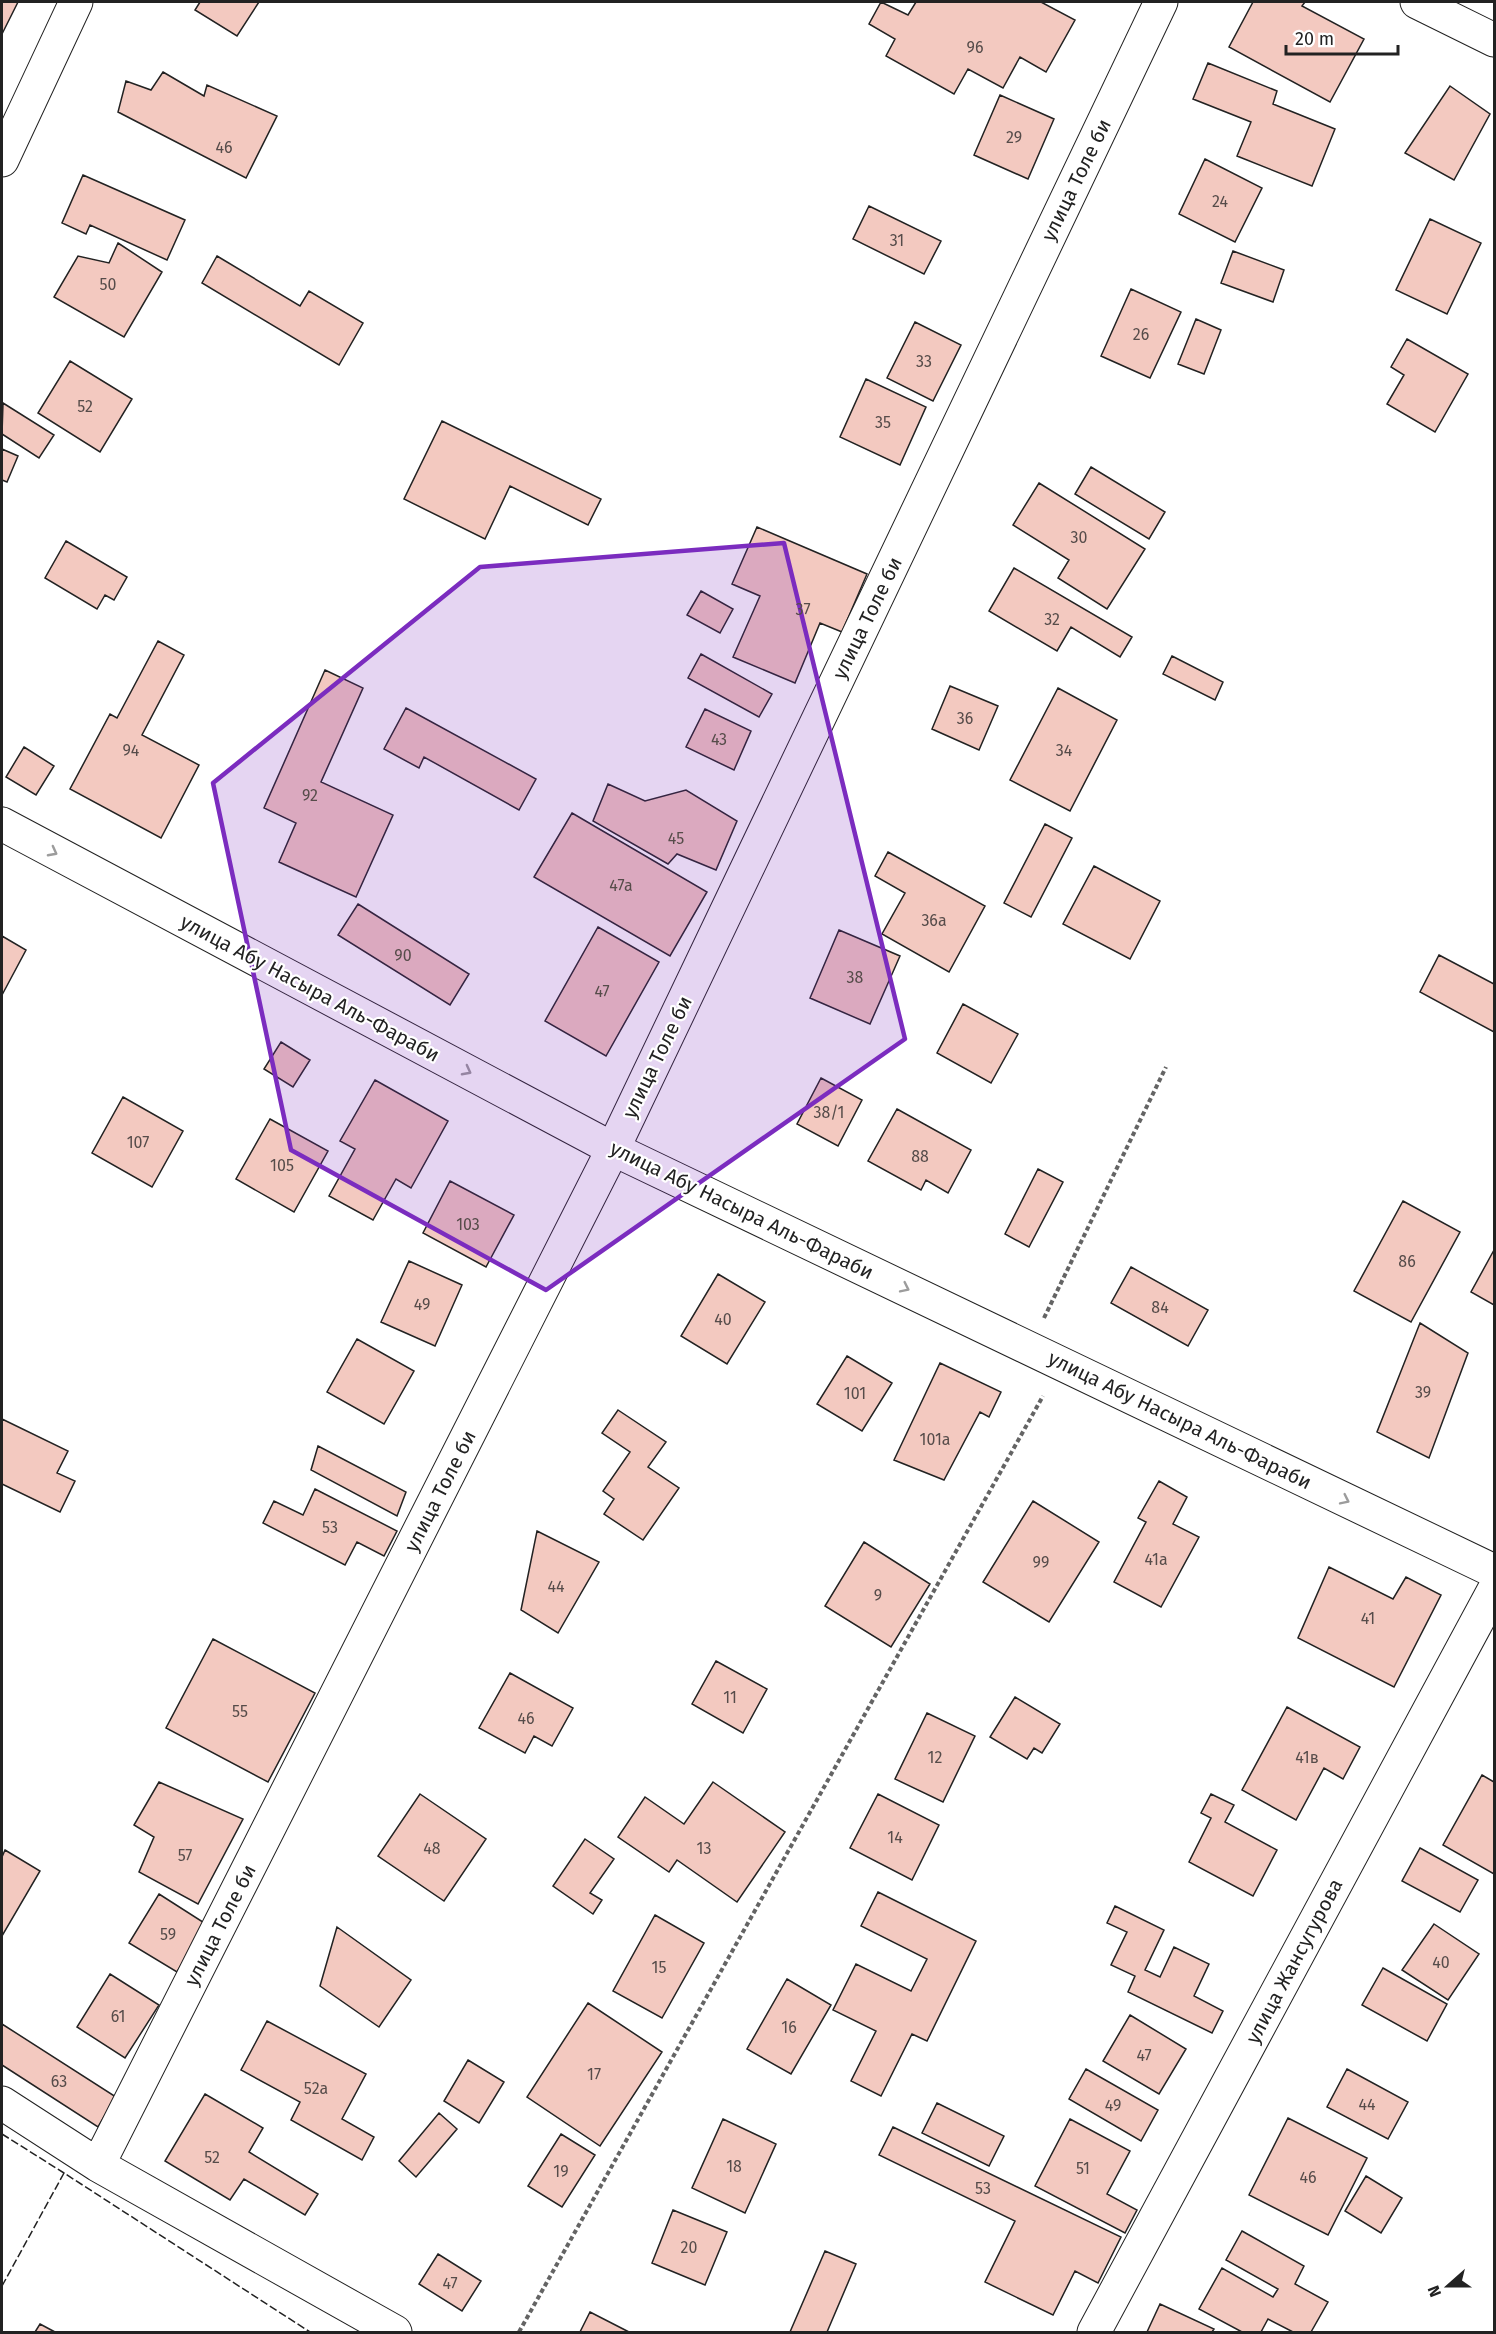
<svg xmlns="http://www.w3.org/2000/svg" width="1496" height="2334" font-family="'Fira Sans',sans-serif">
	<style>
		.building { fill: #f3c9c0; stroke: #222; stroke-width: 1.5 }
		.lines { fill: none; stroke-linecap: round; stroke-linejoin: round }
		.street-casing { stroke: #222; stroke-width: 35 }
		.secondary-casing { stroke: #222; stroke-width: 35 }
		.path { stroke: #646464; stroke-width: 4; stroke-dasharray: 4.5 3; stroke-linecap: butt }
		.street { stroke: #fff; stroke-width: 33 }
		.secondary { stroke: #fff; stroke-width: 33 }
		.fence { stroke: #222; stroke-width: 1.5; stroke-dasharray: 8 3; stroke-linecap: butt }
		.oneway { stroke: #9c9c9c }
		.marked { fill: #7b2cbf; fill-opacity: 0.2; stroke: #7b2cbf; stroke-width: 4.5; stroke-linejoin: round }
		.labels { text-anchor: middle; stroke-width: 4.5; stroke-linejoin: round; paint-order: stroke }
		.number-label { font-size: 16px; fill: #564c4a }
		.street-label { font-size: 20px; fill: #222; stroke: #fff }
	</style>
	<rect width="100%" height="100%" fill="#fff"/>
	<!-- building -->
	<path class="building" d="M2 2H18L2 34Z
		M200 2H259L237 36 195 10Z
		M881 2 908 15 916 2H1041L1075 20 1046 72 1020 57 1003 88 968 69 954 94 886 56 895 39 869 24Z
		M1253 2H1305L1302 6 1364 39 1330 102 1229 47Z
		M1208 63 1277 91 1273 104 1335 129 1312 186 1237 156 1251 122 1193 99Z
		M163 72 204 96 207 85 277 116 246 178 118 112 126 81 151 90Z
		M1450 86 1490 114 1454 180 1405 153Z
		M1000 95 1054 119 1028 179 974 155Z
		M1205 159 1262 188 1235 242 1179 214Z
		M83 175 185 220 167 260 90 225 86 234 62 223Z
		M869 206 941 241 924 274 853 239Z
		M1430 219 1481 243 1447 314 1396 290Z
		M118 243 162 272 124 337 54 297 78 256 109 263Z
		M1233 251 1284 270 1273 302 1221 283Z
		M217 256 300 306 309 291 363 323 339 365 202 283Z
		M1131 289 1181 312 1150 378 1101 356Z
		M1196 319 1221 330 1204 374 1178 364Z
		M915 322 961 345 933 401 887 378Z
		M1407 339 1468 374 1435 432 1387 404 1404 375 1391 367Z
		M70 361 132 399 100 452 38 413Z
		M866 379 926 407 900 465 840 437Z
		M3 403 54 435 39 458 2 434Z
		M442 421 601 499 588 525 510 486 485 539 404 499Z
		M2 449 18 456 7 482 2 480Z
		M1091 467 1165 512 1149 539 1075 494Z
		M1039 483 1145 549 1107 609 1058 578 1069 560 1013 525Z
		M757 527 867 574 842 632 820 623 795 683 733 657 760 596 732 584Z
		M66 541 127 577 114 600 105 595 97 609 45 578Z
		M1014 568 1132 637 1120 657 1071 627 1057 651 989 611Z
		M701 591 733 609 720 633 687 615Z
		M158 641 184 655 142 735 199 765 161 838 70 789 110 714 117 718Z
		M701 654 772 694 759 717 688 678Z
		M1172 656 1223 682 1215 700 1163 674Z
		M325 670 363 688 321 782 393 815 356 897 279 862 296 823 264 808Z
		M950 686 998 706 979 750 932 729Z
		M1058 688 1117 720 1070 811 1010 780Z
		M406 708 536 779 519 810 424 757 419 768 384 749Z
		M705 709 751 731 734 770 686 747Z
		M24 747 54 766 36 795 6 777Z
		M608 784 645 801 686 790 737 821 716 870 677 854 668 864 593 821Z
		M572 813 707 892 670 956 534 877Z
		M1045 824 1072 838 1031 917 1004 903Z
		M888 852 985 906 949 972 882 934 905 893 875 876Z
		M1094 866 1160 901 1130 959 1063 924Z
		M358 904 469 974 450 1005 338 935Z
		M598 927 659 962 606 1056 545 1021Z
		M839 930 900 956 870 1024 810 998Z
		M2 936 26 950 2 995Z
		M1439 955 1494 984V1032L1420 992Z
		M963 1004 1018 1034 991 1083 937 1053Z
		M281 1042 310 1060 293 1087 264 1069Z
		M821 1078 862 1100 838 1146 797 1124Z
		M375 1080 448 1121 411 1188 396 1179 373 1220 329 1196 355 1149 340 1141Z
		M123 1097 183 1131 152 1187 92 1153Z
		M897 1109 971 1150 948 1193 926 1180 921 1190 868 1161Z
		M270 1119 328 1151 294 1212 236 1179Z
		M1038 1169 1063 1182 1029 1247 1005 1234Z
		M450 1181 514 1215 486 1267 423 1233Z
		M1403 1201 1460 1232 1411 1322 1354 1291Z
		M1494 1250V1305L1471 1292Z
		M409 1261 462 1285 435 1346 381 1322Z
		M1131 1267 1208 1310 1188 1346 1111 1303Z
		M718 1274 765 1302 727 1364 681 1336Z
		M1420 1323 1468 1353 1429 1458 1377 1432Z
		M357 1339 414 1371 384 1424 327 1392Z
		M847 1356 892 1383 862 1431 817 1404Z
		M940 1363 1001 1392 989 1417 980 1412 944 1480 894 1460Z
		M618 1410 666 1442 648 1467 679 1488 643 1540 604 1514 614 1499 603 1491 630 1452 602 1433Z
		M2 1419 68 1451 57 1473 75 1481 60 1512 2 1484Z
		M318 1446 406 1492 397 1516 311 1470Z
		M1159 1481 1187 1497 1173 1524 1199 1537 1161 1607 1114 1582 1146 1522 1138 1518Z
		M315 1489 397 1531 384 1556 357 1542 345 1565 263 1523 274 1501 303 1515Z
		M1033 1501 1099 1542 1049 1622 983 1582Z
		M537 1531 599 1562 558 1633 521 1610Z
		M864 1542 930 1584 891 1647 825 1606Z
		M1329 1567 1393 1599 1406 1577 1441 1595 1394 1687 1298 1638Z
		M213 1639 315 1693 268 1782 166 1728Z
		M716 1661 767 1689 743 1733 692 1704Z
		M510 1673 573 1708 552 1746 534 1736 525 1753 479 1728Z
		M1015 1697 1060 1724 1042 1753 1034 1748 1027 1759 990 1737Z
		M1287 1707 1360 1747 1343 1779 1324 1768 1296 1820 1242 1790Z
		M927 1713 975 1736 943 1802 895 1779Z
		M1482 1775 1494 1782V1874L1443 1845Z
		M159 1782 243 1819 198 1904 139 1872 154 1837 134 1825Z
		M713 1782 785 1832 737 1902 677 1860 669 1872 618 1837 645 1797 684 1824Z
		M420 1794 486 1839 444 1901 378 1856Z
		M878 1794 939 1825 912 1880 850 1848Z
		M1211 1794 1234 1805 1225 1822 1277 1850 1253 1896 1189 1862 1211 1818 1201 1813Z
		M585 1839 614 1859 590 1893 602 1900 593 1914 553 1886Z
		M1420 1848 1478 1880 1460 1912 1402 1881Z
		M5 1850 40 1871 2 1936V1857Z
		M878 1892 976 1941 927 2041 912 2034 881 2096 851 2081 876 2031 833 2010 856 1964 911 1991 927 1959 861 1926Z
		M159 1894 206 1924 177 1972 129 1943Z
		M1115 1906 1164 1930 1145 1970 1160 1977 1174 1947 1209 1964 1194 1996 1223 2011 1212 2033 1128 1992 1135 1976 1111 1965 1127 1932 1107 1923Z
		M655 1915 704 1943 662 2018 613 1991Z
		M1434 1924 1479 1954 1448 2000 1402 1970Z
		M337 1927 411 1980 379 2027 320 1986Z
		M1383 1968 1447 2004 1427 2041 1362 2005Z
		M110 1974 159 2005 125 2058 77 2027Z
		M787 1979 831 2005 791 2074 747 2049Z
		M588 2003 662 2052 600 2146 527 2097Z
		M1130 2015 1186 2049 1159 2094 1103 2061Z
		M267 2021 366 2074 342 2119 374 2137 362 2160 291 2120 300 2102 241 2070Z
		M2 2024 116 2097 98 2127 2 2065Z
		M468 2060 504 2082 479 2123 444 2101Z
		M1086 2069 1158 2110 1141 2141 1069 2099Z
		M1347 2069 1408 2102 1388 2139 1327 2107Z
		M205 2094 263 2128 249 2152 318 2194 305 2215 244 2179 230 2200 165 2161Z
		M937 2103 1004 2136 989 2166 922 2133Z
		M439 2113 457 2129 416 2177 399 2161Z
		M1288 2118 1367 2158 1328 2235 1249 2195Z
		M723 2119 776 2144 745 2213 692 2188Z
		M1070 2119 1130 2151 1107 2194 1137 2210 1125 2233 1035 2186Z
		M893 2127 1121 2237 1098 2283 1075 2271 1053 2315 985 2282 1015 2221 879 2155Z
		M561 2134 595 2155 562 2207 528 2186Z
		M1366 2176 1402 2198 1381 2233 1345 2211Z
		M673 2210 727 2232 705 2285 652 2263Z
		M1242 2231 1304 2266 1295 2284 1328 2302 1311 2332H1293L1268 2319 1261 2332H1242L1199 2309 1222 2268 1273 2297 1278 2289 1226 2260Z
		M825 2251 856 2264 827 2332H790Z
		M438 2254 481 2281 462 2311 419 2284Z
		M1160 2304 1214 2329 1212 2332H1147Z
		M590 2312 629 2332H580Z
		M40 2324 55 2332H35Z"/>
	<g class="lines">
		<!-- street casing -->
		<g class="street-casing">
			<path id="street" d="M1417 2 1494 40
				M2 160 76 2
				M2 2103 98 2165 395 2332
				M98 2165 613 1149 1161 2
				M1094 2332 1494 1590"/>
		</g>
		<!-- secondary casing -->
		<g class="secondary-casing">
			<path id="secondary" d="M2 824 613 1149 1494 1571"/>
		</g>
		<!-- path -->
		<path class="path" d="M1044 1318 1166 1067
			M519 2332 1043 1396"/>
		<!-- street -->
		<use href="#street" class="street"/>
		<!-- secondary -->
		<use href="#secondary" class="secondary"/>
		<!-- fence -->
		<path class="fence" d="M2 2134 64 2173 62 2175
			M2 2286 64 2173 310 2332"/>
	</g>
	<!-- one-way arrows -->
	<defs><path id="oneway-chevron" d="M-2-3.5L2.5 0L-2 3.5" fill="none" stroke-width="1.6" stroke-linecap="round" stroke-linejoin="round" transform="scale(1.5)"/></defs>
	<g class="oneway">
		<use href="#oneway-chevron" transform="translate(53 852) rotate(28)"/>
		<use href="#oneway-chevron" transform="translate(467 1071) rotate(28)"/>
		<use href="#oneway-chevron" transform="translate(905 1288) rotate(26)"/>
		<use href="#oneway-chevron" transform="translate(1345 1500) rotate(26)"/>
	</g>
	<!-- marked area -->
	<path class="marked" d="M784 543 905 1039 546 1290 291 1150 213 783 480 567Z"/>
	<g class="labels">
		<!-- number labels -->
		<g class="number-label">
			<text x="975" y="53">96</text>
			<text x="1014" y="143">29</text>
			<text x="224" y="153">46</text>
			<text x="1220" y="207">24</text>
			<text x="897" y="246">31</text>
			<text x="108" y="290">50</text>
			<text x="1141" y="340">26</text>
			<text x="924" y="367">33</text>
			<text x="85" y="412">52</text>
			<text x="883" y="428">35</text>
			<text x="1079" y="543">30</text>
			<text x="803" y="615">37</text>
			<text x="1052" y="625">32</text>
			<text x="965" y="724">36</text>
			<text x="719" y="745">43</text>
			<text x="131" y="756">94</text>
			<text x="1064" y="756">34</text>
			<text x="310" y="801">92</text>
			<text x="676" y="844">45</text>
			<text x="621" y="891">47а</text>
			<text x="934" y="926">36а</text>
			<text x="403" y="961">90</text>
			<text x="855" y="983">38</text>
			<text x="602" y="997">47</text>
			<text x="829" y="1118">38/1</text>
			<text x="138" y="1148">107</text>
			<text x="920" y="1162">88</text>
			<text x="282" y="1171">105</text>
			<text x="468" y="1230">103</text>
			<text x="1407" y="1267">86</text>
			<text x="422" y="1310">49</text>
			<text x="1160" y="1313">84</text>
			<text x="723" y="1325">40</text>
			<text x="1423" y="1398">39</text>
			<text x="855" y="1399">101</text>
			<text x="935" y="1445">101а</text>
			<text x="330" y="1533">53</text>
			<text x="1156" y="1565">41а</text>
			<text x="1041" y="1568">99</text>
			<text x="556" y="1592">44</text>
			<text x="878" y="1601">9</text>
			<text x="1368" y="1624">41</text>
			<text x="730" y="1703">11</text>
			<text x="240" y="1717">55</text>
			<text x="526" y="1724">46</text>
			<text x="935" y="1763">12</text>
			<text x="1307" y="1763">41в</text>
			<text x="895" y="1843">14</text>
			<text x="432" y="1854">48</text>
			<text x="704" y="1854">13</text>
			<text x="185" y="1861">57</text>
			<text x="168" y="1940">59</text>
			<text x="1441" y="1968">40</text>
			<text x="659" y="1973">15</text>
			<text x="118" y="2022">61</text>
			<text x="789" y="2033">16</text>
			<text x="1144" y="2061">47</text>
			<text x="594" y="2080">17</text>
			<text x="59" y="2087">63</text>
			<text x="316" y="2094">52а</text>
			<text x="1367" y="2110">44</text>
			<text x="1113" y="2111">49</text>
			<text x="212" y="2163">52</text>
			<text x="734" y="2172">18</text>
			<text x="1083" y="2174">51</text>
			<text x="561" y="2177">19</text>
			<text x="1308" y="2183">46</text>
			<text x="983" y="2194">53</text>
			<text x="689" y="2253">20</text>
			<text x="450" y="2289">47</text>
		</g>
		<!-- street labels -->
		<g class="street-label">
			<text transform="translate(1076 180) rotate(-64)" y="7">улица Толе би</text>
			<text transform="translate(867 618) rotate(-64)" y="7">улица Толе би</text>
			<text transform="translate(310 988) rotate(28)" y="7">улица Абу Насыра Аль-Фараби</text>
			<text transform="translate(657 1057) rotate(-64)" y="7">улица Толе би</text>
			<text transform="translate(742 1210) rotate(26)" y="7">улица Абу Насыра Аль-Фараби</text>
			<text transform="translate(1180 1420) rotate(26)" y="7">улица Абу Насыра Аль-Фараби</text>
			<text transform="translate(440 1491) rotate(-63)" y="7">улица Толе би</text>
			<text transform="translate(220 1925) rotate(-63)" y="7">улица Толе би</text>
			<text transform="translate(1294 1961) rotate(-62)" y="7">улица Жансугурова</text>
		</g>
	</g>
	<!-- border -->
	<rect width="1496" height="2334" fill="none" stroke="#222222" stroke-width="6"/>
	<!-- north arrow -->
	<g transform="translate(1448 2286) rotate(249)" stroke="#ffffff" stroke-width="4.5" paint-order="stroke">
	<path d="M0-4.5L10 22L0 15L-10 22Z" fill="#222222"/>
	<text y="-9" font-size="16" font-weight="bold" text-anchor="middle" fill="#222222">N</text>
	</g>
	<!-- scale -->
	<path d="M1286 45v9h112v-9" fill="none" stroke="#222222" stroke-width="3"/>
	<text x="1295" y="45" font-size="18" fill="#222222" stroke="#ffffff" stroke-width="4.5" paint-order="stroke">20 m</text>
</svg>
